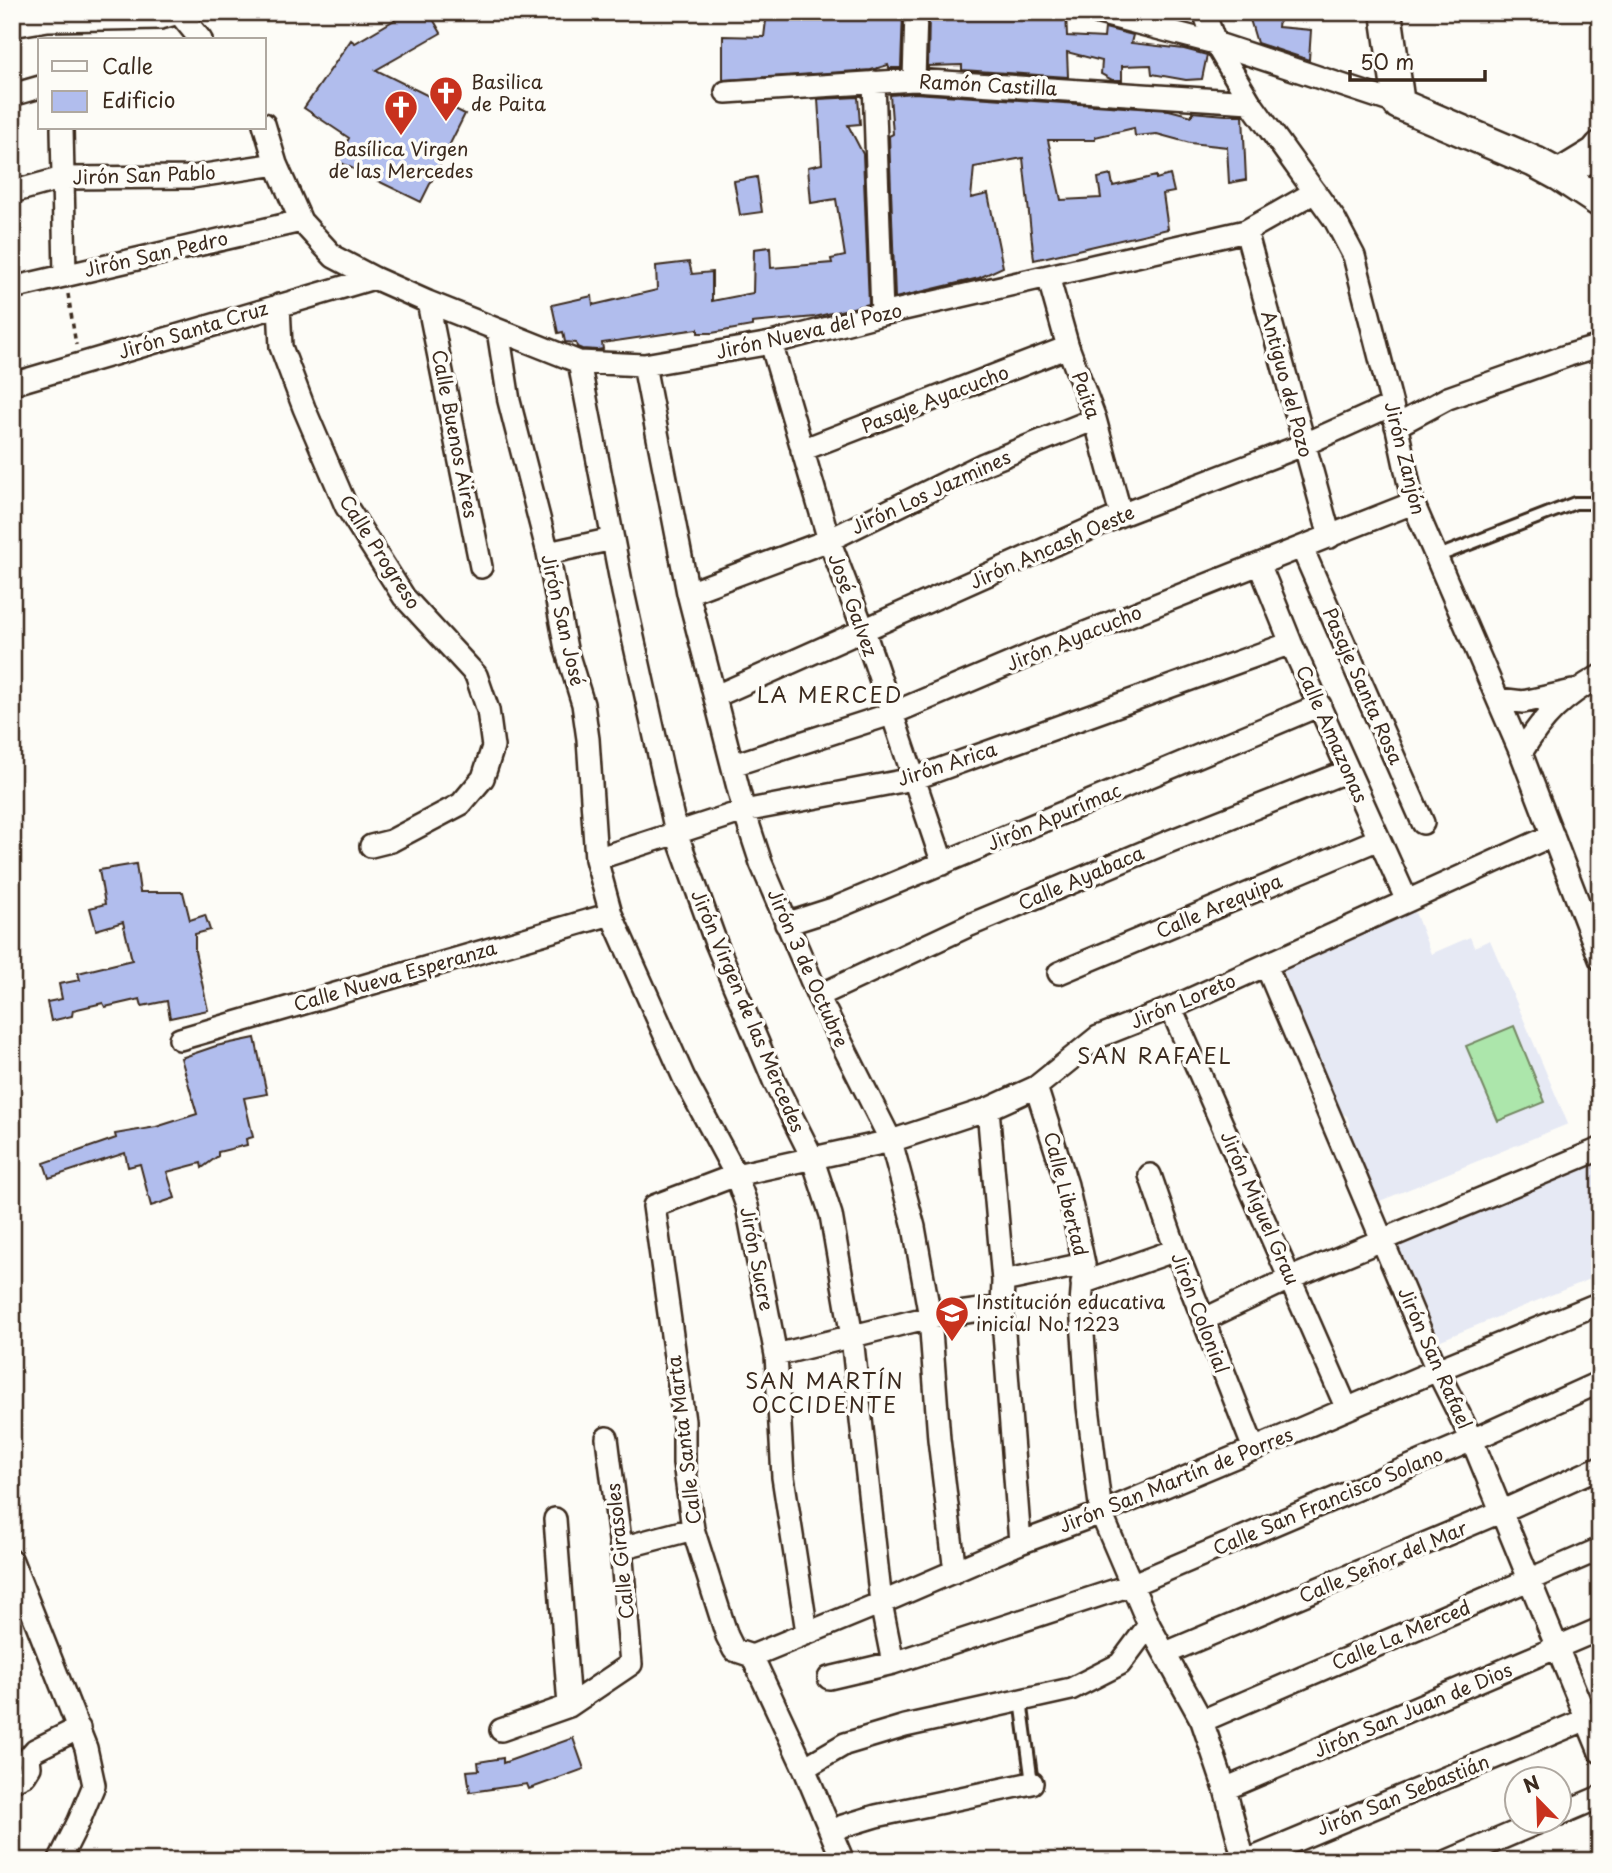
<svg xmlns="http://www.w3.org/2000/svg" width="1612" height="1873" font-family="'Playpen Sans',sans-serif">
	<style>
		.built { fill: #e6e9f4 }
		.green { fill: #ace6ab; stroke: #748864; stroke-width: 2 }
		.building { fill: #b1bded; stroke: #3b2a1e; stroke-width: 2 }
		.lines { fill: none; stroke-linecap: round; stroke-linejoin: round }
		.service-casing { stroke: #3b2a1e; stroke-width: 16 }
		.minor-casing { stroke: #3b2a1e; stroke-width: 26 }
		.secondary-casing { stroke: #3b2a1e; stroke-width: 35 }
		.path { stroke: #3b2a1e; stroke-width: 3.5; stroke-dasharray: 5 5; stroke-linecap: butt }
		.service { stroke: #fdfcf7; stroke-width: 10 }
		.minor { stroke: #fdfcf7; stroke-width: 21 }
		.secondary { stroke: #fdfcf7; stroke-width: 30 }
		.labels { text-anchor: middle; stroke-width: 7; stroke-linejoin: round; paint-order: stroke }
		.poi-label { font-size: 19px; fill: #3b2a1e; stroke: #fdfcf7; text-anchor: start }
		.street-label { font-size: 19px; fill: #3b2a1e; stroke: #fdfcf7 }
		.neighbourhood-label { font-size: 21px; letter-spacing: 2px; fill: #3b2a1e; stroke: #fdfcf7 }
	</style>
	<rect width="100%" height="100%" fill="#fdfcf7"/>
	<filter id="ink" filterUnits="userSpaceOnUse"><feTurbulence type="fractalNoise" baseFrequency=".0143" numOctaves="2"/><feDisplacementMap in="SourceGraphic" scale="14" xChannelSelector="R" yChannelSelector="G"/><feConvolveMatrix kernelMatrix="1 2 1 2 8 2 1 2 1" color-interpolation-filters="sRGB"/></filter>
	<g filter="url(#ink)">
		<!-- built -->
		<path class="built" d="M1410 899 1431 954 1470 937 1474 947 1490 940 1568 1124 1380 1201 1372 1198 1345 1136 1350 1125 1347 1116 1335 1109 1279 960Z
			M1600 1155V1275L1436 1342 1390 1240 1527 1185 1536 1189 1559 1179 1560 1171Z"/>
		<!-- green -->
		<path class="green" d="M1514 1026 1545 1102 1498 1121 1466 1046Z"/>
		<!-- building -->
		<path class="building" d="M408 12H429L441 33 376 70 465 114 421 202 337 161 349 138 304 108 351 40 355 43Z
			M767 12H903L901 68H889L888 65 871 70 723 80V36L764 37Z
			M929 12H1066L1067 36 1104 38 1105 28 1133 35 1131 43 1184 49 1207 55 1202 79 1186 80 1152 74 1151 65 1122 66V80H1112L1101 74 1102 61 1067 52 1068 77 962 70V65L928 66V68Z
			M1249 16 1279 19 1278 27 1311 30 1309 60 1257 43Z
			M914 93 1169 110 1192 116V112L1226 115H1243L1246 180 1229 183 1227 147 1190 143 1157 134 1135 136 1134 128 1095 137V140H1048L1061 200 1101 198 1098 178 1111 175 1113 186 1156 176V179L1170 175 1174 192 1163 194 1168 229 1034 260 1023 158 974 167 971 198 988 194 1003 267 979 278 895 298 889 136 893 134 890 95Z
			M858 97 860 124 848 125 863 154 869 304 815 317 752 323V326L712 333H698V329L602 343 603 349 597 350 582 349 577 347 576 343 565 342 563 332 558 333 552 305 592 296 593 305 657 290 656 266 689 262 692 274 712 272V301L753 293 754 249 770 247 771 268 832 263 831 259 845 256 836 199 811 203 808 167 822 164 818 99Z
			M757 177 762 212 740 215 734 181Z
			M136 864 140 892H183L190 920 205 915 210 930 195 934V951L208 1010 170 1018 167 1001 142 1006 140 999 105 1007 103 1003 73 1010 72 1016 51 1021 47 1002 62 999 59 984 80 980 78 973 132 960 123 922 96 930 90 908 105 904 99 870Z
			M255 1038 267 1094 244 1098 253 1137 246 1139 247 1145 218 1152V1156L202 1168 201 1163 167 1172 175 1198 151 1206 140 1164 128 1167 125 1153 49 1178 44 1163 116 1138 115 1134 156 1127 197 1114 181 1058 216 1046Z
			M573 1738 584 1769 529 1789 527 1784 470 1792 467 1771 479 1770 478 1762 503 1758V1763Z"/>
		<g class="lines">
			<!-- service casing -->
			<g class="service-casing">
				<path id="service" d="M1436 557 1575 503H1593L1600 507
					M1021 1700 1032 1783"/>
			</g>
			<!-- minor casing -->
			<g class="minor-casing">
				<path id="minor" d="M1095 12 1215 43 1399 104
					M1204 12 1215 43 1250 102 1335 220 1354 256 1392 405 1413 503 1521 753 1600 959
					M179 13 201 40
					M12 26 48 20 161 18 179 13
					M914 80 916 12
					M874 82 882 314
					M726 92 914 80 1250 102
					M12 95 40 87
					M264 124 276 164 301 221 334 257 374 278 428 302 579 362 644 365 771 343 882 314 1246 231 1315 192
					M62 128 65 276
					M12 192 63 178 192 177 276 164
					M1246 231 1330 537
					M1048 276 1068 347 1095 419 1121 515
					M12 288 301 221
					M428 302 481 567
					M279 305 281 347 304 408 346 506 404 597 476 675 488 710 493 747 483 778 461 804 391 841 371 846
					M498 330 509 401 548 553 566 649 583 704 588 739 596 859 611 914 684 1078 736 1175 747 1206 776 1355 783 1477 807 1632
					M771 343 829 540 864 631 943 864
					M579 362 623 592 676 832 716 943 774 1081 812 1157 831 1215 852 1337 881 1603 893 1663
					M644 365 688 593 744 811 761 863 818 996 891 1141 914 1227 930 1317 939 1439 955 1572
					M12 384 374 278
					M1396 426 1448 398 1569 355 1600 346
					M802 450 1068 347
					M1302 548 1423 823
					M548 553 613 539
					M1260 566 1291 643 1407 901
					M688 593 829 540 984 464 1095 419
					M716 696 1121 515 1303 445 1392 405
					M1498 699 1523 702 1573 691
					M1521 753C1543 716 1563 697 1600 676
					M733 765 891 714 1042 650 1413 503
					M596 859 744 811 913 779 1291 643
					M786 924 833 909 1320 705
					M1266 965 1437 1370 1472 1440 1600 1752
					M1059 973 1379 839
					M818 996 970 925 1168 842 1348 771
					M1171 1008 1347 1409
					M180 1039 611 914
					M1036 1087 1067 1185 1084 1264 1081 1305 1088 1407 1101 1513 1149 1625 1202 1721 1225 1789 1244 1861
					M988 1109 1003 1281 1002 1307 1020 1543
					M1150 1175 1176 1250 1254 1449
					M1003 1281 1084 1264
					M1082 1283 1176 1250
					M1203 1320 1291 1278 1600 1149
					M776 1355 930 1317 1002 1307
					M555 1519 569 1706
					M621 1548 693 1529
					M12 1561 86 1748 94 1785 79 1821 59 1861
					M1166 1653 1500 1512 1600 1467
					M752 1656 734 1650 727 1636 693 1529 684 1463V1421L654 1206 736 1175 891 1141 988 1109 1036 1087 1098 1037 1171 1008 1553 835
					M752 1656 881 1603 1020 1543 1101 1513 1254 1449 1437 1370 1600 1303
					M752 1656 804 1768 843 1861
					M829 1678 893 1663 1131 1585 1472 1440 1600 1382
					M1202 1721 1600 1549
					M501 1730 569 1706 631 1664 621 1548 607 1438
					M804 1768 845 1744 905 1726 1071 1689 1120 1664 1149 1625
					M12 1781 25 1775 30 1767 29 1757 35 1750 79 1728
					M1225 1789 1600 1629
					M1560 1814 1600 1797
					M832 1833 843 1826 876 1816 1032 1783
					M1246 1861 1599 1714
					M1448 1861 1544 1820"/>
			</g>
			<!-- secondary casing -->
			<g class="secondary-casing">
				<path id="secondary" d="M1386 12 1399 104 1535 162 1559 175 1600 202
					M1559 175 1595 153 1600 147"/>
			</g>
			<!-- path -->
			<path class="path" d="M68 294 76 345"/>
			<!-- service -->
			<use href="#service" class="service"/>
			<!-- minor -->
			<use href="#minor" class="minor"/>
			<!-- secondary -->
			<use href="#secondary" class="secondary"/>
		</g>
	</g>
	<!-- icons -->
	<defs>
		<g id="church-pin" transform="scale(1.75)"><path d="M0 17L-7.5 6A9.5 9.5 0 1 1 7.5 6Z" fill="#c8321e" stroke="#fdfcf7"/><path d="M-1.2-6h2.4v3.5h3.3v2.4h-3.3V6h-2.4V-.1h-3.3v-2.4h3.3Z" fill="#fff"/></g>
		<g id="school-pin" transform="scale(1.75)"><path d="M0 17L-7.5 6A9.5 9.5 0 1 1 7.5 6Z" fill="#c8321e" stroke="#fdfcf7"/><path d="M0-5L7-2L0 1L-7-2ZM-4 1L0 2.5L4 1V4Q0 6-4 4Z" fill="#fff"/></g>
	</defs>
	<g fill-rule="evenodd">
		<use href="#church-pin" x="446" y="93"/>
		<use href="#church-pin" x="401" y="107"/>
		<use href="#school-pin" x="952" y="1313"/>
	</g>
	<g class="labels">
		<!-- poi labels -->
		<g class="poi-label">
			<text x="471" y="89">Basilica<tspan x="471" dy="22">de Paita</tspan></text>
			<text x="401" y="156" text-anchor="middle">Basílica Virgen<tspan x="401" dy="22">de las Mercedes</tspan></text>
			<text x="976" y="1309">Institución educativa<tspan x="976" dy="22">inicial No. 1223</tspan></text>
		</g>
		<!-- street labels -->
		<g class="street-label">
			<text transform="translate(988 85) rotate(3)" y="7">Ramón Castilla</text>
			<text transform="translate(144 175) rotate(-2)" y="7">Jirón San Pablo</text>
			<text transform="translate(156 254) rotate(-13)" y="7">Jirón San Pedro</text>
			<text transform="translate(193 330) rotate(-17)" y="7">Jirón Santa Cruz</text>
			<text transform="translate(809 331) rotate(-13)" y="7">Jirón Nueva del Pozo</text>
			<text transform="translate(1287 384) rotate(75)" y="7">Antiguo del Pozo</text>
			<text transform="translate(1086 395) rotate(70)" y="7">Paita</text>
			<text transform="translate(935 399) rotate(-21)" y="7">Pasaje Ayacucho</text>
			<text transform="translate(455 434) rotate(79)" y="7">Calle Buenos Aires</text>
			<text transform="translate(1405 458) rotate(76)" y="7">Jirón Zanjón</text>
			<text transform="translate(931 492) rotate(-25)" y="7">Jirón Los Jazmines</text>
			<text transform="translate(1052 547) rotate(-24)" y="7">Jirón Ancash Oeste</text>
			<text transform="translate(380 552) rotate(57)" y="7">Calle Progreso</text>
			<text transform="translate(853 605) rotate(70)" y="7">José Galvez</text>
			<text transform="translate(563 620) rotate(77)" y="7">Jirón San José</text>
			<text transform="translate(1074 638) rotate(-22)" y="7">Jirón Ayacucho</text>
			<text transform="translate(1363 686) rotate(66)" y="7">Pasaje Santa Rosa</text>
			<text transform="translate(1332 734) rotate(66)" y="7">Calle Amazonas</text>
			<text transform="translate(947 764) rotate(-18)" y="7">Jirón Arica</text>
			<text transform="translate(1054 817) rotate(-23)" y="7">Jirón Apurímac</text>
			<text transform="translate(1081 878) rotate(-23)" y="7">Calle Ayabaca</text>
			<text transform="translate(1219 906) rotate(-23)" y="7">Calle Arequipa</text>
			<text transform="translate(808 968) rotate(66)" y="7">Jirón 3 de Octubre</text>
			<text transform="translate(395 976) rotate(-16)" y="7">Calle Nueva Esperanza</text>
			<text transform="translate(1183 1001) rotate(-23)" y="7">Jirón Loreto</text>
			<text transform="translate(748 1011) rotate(67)" y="7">Jirón Virgen de las Mercedes</text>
			<text transform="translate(1066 1194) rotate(76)" y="7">Calle Libertad</text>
			<text transform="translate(1260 1208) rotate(66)" y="7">Jirón Miguel Grau</text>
			<text transform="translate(757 1259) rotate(79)" y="7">Jirón Sucre</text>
			<text transform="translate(1200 1313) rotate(69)" y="7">Jirón Colonial</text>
			<text transform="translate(1435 1358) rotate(66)" y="7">Jirón San Rafael</text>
			<text transform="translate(684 1440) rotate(-97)" y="7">Calle Santa Marta</text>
			<text transform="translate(1176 1480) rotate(-22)" y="7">Jirón San Martín de Porres</text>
			<text transform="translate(1328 1501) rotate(-23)" y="7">Calle San Francisco Solano</text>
			<text transform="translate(620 1551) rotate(-96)" y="7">Calle Girasoles</text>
			<text transform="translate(1383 1562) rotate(-23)" y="7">Calle Señor del Mar</text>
			<text transform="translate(1401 1635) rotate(-23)" y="7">Calle La Merced</text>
			<text transform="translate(1413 1710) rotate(-23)" y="7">Jirón San Juan de Dios</text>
			<text transform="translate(1403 1795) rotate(-22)" y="7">Jirón San Sebastián</text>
		</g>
		<!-- neighbourhood labels -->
		<g class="neighbourhood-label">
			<text x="830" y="703">LA MERCED</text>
			<text x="1155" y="1064">SAN RAFAEL</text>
			<text x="825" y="1389">SAN MARTÍN<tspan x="825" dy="24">OCCIDENTE</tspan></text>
		</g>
	</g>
	<!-- margin -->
	<rect width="1612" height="1873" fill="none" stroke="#fdfcf7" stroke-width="42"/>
	<rect x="21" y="21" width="1570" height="1831" fill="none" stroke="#3b2a1e" stroke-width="2.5" filter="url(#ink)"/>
	<!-- legend -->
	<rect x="38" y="38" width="228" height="91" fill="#fdfcf7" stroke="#afa8a0" stroke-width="2"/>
	<rect x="52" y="61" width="35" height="10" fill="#fdfcf7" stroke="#afa8a0" stroke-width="2"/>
	<text x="102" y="74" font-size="21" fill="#3b2a1e">Calle</text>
	<rect x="52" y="91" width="35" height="21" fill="#b1bded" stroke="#afa8a0" stroke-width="2"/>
	<text x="102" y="108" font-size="21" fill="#3b2a1e">Edificio</text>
	<!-- north arrow -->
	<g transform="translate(1538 1800) rotate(337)"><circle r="33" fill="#fdfcf7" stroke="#afa8a0" stroke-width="2"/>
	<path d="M0-5L12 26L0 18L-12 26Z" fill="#c8321e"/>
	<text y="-10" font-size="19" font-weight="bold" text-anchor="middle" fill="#3b2a1e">N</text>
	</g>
	<!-- scale -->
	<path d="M1350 70v10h135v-10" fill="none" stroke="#3b2a1e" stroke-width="3.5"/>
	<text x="1360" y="70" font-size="21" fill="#3b2a1e" stroke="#fdfcf7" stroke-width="5" paint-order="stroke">50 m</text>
</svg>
